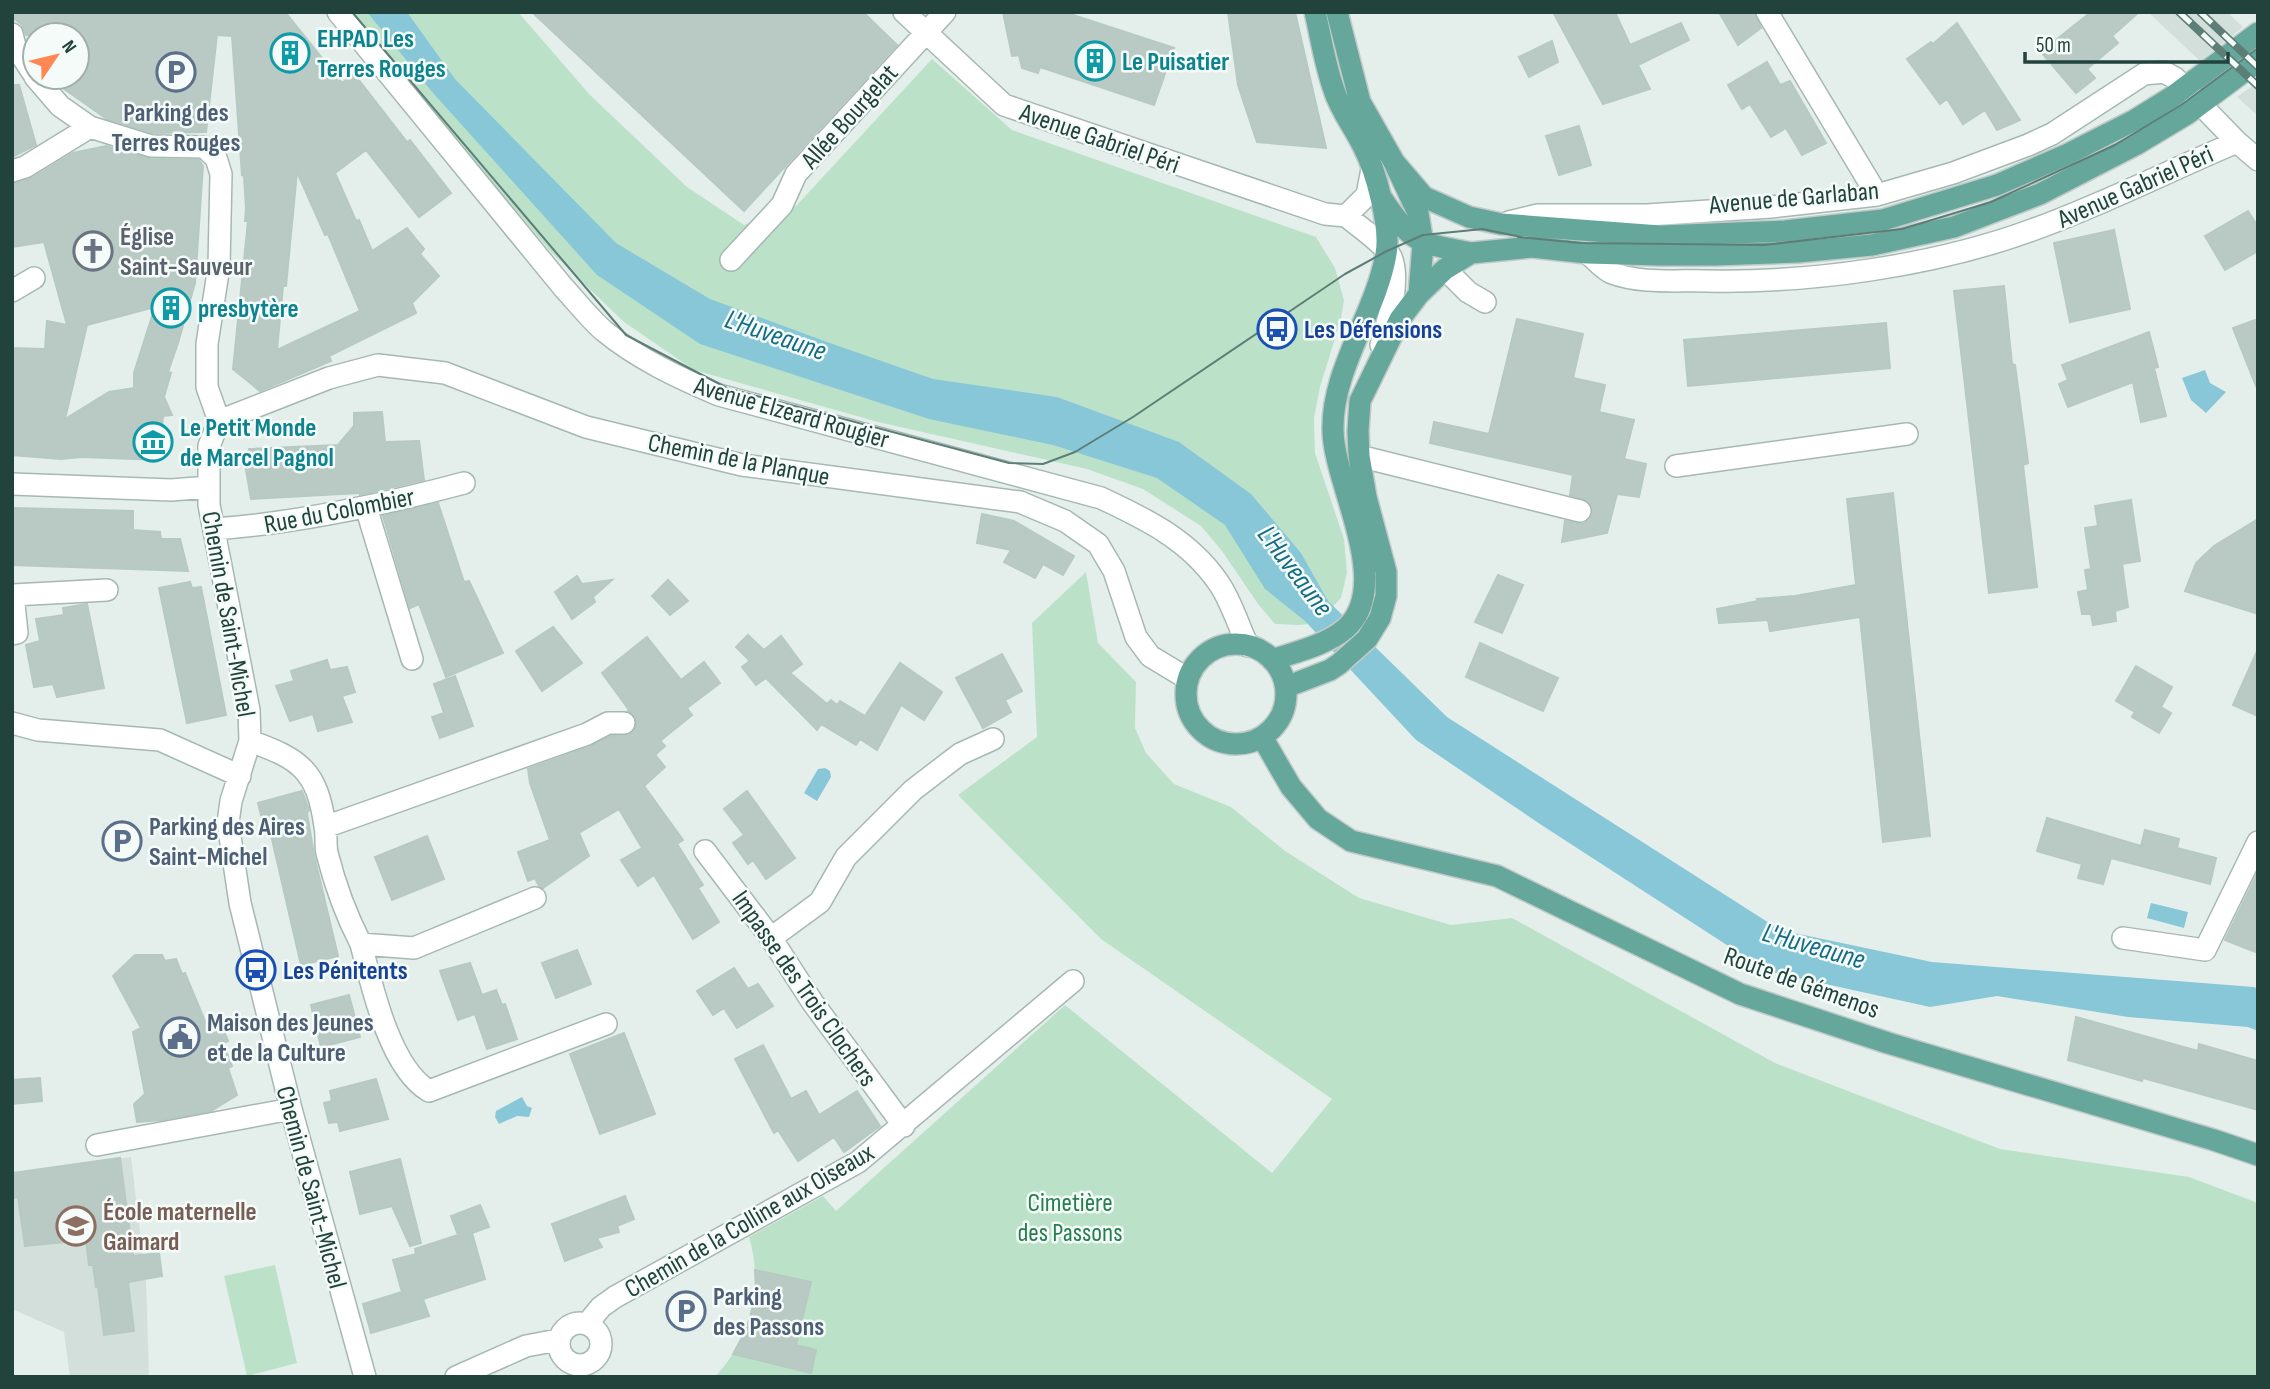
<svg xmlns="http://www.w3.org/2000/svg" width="2270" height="1389" font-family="'Sofia Sans Condensed',sans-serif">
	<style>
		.built { fill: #d2dfda }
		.green { fill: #bbe2c8 }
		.water { fill: #88c7d8 }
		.building { fill: #b9cac4; stroke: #b6c9c2; stroke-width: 2; fill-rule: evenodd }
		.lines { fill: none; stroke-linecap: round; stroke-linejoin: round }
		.minor-casing { stroke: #a6b8b3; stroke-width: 24 }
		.major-casing { stroke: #c1cac8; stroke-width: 24 }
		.minor { stroke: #fff; stroke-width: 21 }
		.major { stroke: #65a89b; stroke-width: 21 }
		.tram { stroke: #5c7e77; stroke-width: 2 }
		.rail-casing { stroke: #5c7e77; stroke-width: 8 }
		.rail { stroke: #f5fbf8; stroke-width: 5; stroke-dasharray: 16; stroke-linecap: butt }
		.labels { text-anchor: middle; stroke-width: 5; stroke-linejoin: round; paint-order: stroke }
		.culture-label { font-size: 26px; font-weight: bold; fill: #0d838f; stroke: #f5fbf8; text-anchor: start }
		.service-label { font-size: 26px; font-weight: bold; fill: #4e5e75; stroke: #f5fbf8; text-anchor: start }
		.street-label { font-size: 26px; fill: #21433c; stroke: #f5fbf8 }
		.worship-label { font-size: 26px; font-weight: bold; fill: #5b616d; stroke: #f5fbf8; text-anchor: start }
		.transit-label { font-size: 26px; font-weight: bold; fill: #164399; stroke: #f5fbf8; text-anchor: start }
		.park-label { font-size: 26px; fill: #277e4e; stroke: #f5fbf8 }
		.education-label { font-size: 26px; font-weight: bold; fill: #785e54; stroke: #f5fbf8; text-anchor: start }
		.water-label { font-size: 28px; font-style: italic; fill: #156c85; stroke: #f5fbf8 }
	</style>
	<rect width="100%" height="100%" fill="#e4efeb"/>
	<!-- built -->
	<path class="built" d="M2148 12H2227L2243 27 2200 61Z
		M2258 82V116L2237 97Z
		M131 1157 146 1280 149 1377H70L64 1332 12 1309V1173Z"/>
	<!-- green -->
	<path class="green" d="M351 12H518L590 95 687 187 744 225 796 206 932 59 1012 130 1316 237 1335 268 1344 300 1341 319 1320 387 1314 418 1315 453 1344 539 1347 573 1341 598 1317 623 1299 625 1275 624 1258 604 1222 551 1201 526 1143 489 1087 469 878 422 694 370 624 322 552 253 417 95Z
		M1086 572 1098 643 1136 682 1135 728 1146 753 1174 784 1231 807 1285 851 1359 898 1451 925 1512 918 1775 1063 2000 1149 2189 1177 2258 1203V1377H715C751 1338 764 1288 749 1237L823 1196 836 1211 1065 1005 1272 1173 1332 1099 1101 939 958 795 1037 737 1032 623Z
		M275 1265 297 1363 247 1376 224 1276Z"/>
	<!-- water -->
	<path class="water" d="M367 12H407L455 79 616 243 710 299 827 342 933 379 1057 397 1179 442 1251 494 1301 553 1328 601 1447 717 1780 930 1932 962 2254 987 2258 989V1031L2248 1027 2128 1017 1997 996 1930 1007 1767 971 1543 826 1416 740 1305 621 1265 589 1225 525 1157 478 1053 445 929 419 700 344 597 275 433 93Z
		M2205 370 2210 383 2226 392 2206 413 2191 400 2182 378Z
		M825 768 830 771 831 777 817 801 804 793 818 769Z
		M2151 903 2188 912 2184 928 2147 918Z
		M522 1097 527 1106 532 1108 529 1117 517 1116 499 1124 495 1117 496 1111Z"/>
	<!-- building -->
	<path class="building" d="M12 12H285L342 83 354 74 407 142 410 140 451 193 419 217 366 150 335 173 356 221 359 220 372 251 407 228 424 249 420 254 439 276 412 303 416 313 329 356 331 361 260 391 233 369 248 221H245L246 208 244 176 242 175 232 36 217 35 206 132 153 133 107 119 60 86 52 77H77V35H26L22 25 12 17ZM297 172 325 235 328 234 360 311 277 350 283 286H286Z
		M532 12H863L897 45 744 211Z
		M1003 12H1064L1174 48 1154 105 1040 67 1038 73 1022 68 1019 55 1012 56Z
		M1228 12H1295L1326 148 1257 142 1238 85Z
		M1553 12H1615L1630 45 1681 23 1689 40 1638 65 1650 89 1603 104Z
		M1719 12H1754L1761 28 1738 45Z
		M2091 12H2139L2112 36 2118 43 2087 69 2095 78 2076 93 2041 52Z
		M1957 23 2020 120 1997 130 1985 110 1963 124 1947 99 1940 104 1907 59 1931 42 1933 44Z
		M1552 41 1558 62 1529 77 1519 57Z
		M1767 62 1780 85 1790 81 1826 143 1802 155 1786 128 1771 137 1750 104 1742 109 1728 85Z
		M12 85H19L36 145 12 157Z
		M1579 126 1591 165 1559 175 1546 136Z
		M106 146 150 159 199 160 203 166 195 283 178 343 168 372 171 373 164 397 172 415 163 416 159 460 82 457 61 459 12 455V348L45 349 47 321 67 325 44 242 12 247V184L32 178 73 153ZM155 307 134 373V388L109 392 65 419 87 325Z
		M2248 211 2258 227V251L2225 270 2205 236Z
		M2114 230 2130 309 2070 322 2054 243Z
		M2004 286 2012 364 2015 365 2027 454 2028 463 2023 465 2037 587 1989 593 1954 291Z
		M1517 319 1583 334 1573 378 1605 385 1599 412 1634 420 1624 459 1646 464 1639 497 1617 494 1607 533 1562 542 1565 521 1583 524 1590 520 1593 513 1589 501 1570 495 1573 475 1430 443 1434 422 1489 434Z
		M2258 319V386H2256L2233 328Z
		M1886 323 1890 368 1688 386 1684 340Z
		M2149 332 2158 367 2154 368 2166 416 2141 422 2133 382 2068 407 2059 384 2068 380 2062 365Z
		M382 412 385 442 419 441 424 480 360 495V493L251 499 245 464 249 449 338 445 354 426V413Z
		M1893 493 1930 836 1883 842 1860 617 1770 631 1768 620 1719 623 1717 609 1758 601 1757 599 1795 596 1856 585 1847 499Z
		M2131 500 2140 561 2122 564 2128 607 2115 611 2116 621 2093 625 2091 614H2082L2078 592 2088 590 2085 570 2091 569 2085 528 2098 526 2095 506Z
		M438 503 464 582 469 581 503 653 446 677 419 604 410 608 383 516Z
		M12 508 133 511V530L160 532 161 539H180L188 571 12 565Z
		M982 514 1014 521 1074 556 1063 575 1043 564 1035 578 1004 562 1011 550 977 543Z
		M2258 519V614L2185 591 2196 563 2214 546Z
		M1498 575 1523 585 1502 633 1475 622Z
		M577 576 582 584 612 580 593 597 595 602 572 619 555 592Z
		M668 580 688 601 670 615 652 596Z
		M190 582 192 588 201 587 226 715 187 723 159 588Z
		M87 604 104 688 57 697 53 684 34 687 26 645 40 641 36 619 64 615 63 608Z
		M553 627 582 663 542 691 516 651Z
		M748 635 764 650 781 636 802 664 790 673 827 704 831 700 837 705 840 701 865 716 900 663 942 692 924 720 901 705 877 750 860 739 856 745 821 724 817 730 766 678 756 685 742 667 750 661 736 647Z
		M647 637 681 680 704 662 720 683 687 708 692 715 660 741 665 746 655 755 665 767 644 786 683 840 677 844 703 885 698 888 719 922 693 939 654 875 638 886 621 860 642 848 619 809 579 833 589 856 543 888 539 886 535 878 528 881 518 852 550 840 530 783 528 769 591 746 611 736 630 735 635 730 636 717 628 711 629 710 602 673Z
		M1480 643 1558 678 1543 711 1466 677Z
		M2258 649V716L2233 705Z
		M1002 654 1022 691 1005 700 1011 712 983 728 956 678Z
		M327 660 330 670 347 667 355 692 342 696 352 722 318 731 313 714 290 721 276 686 294 681 291 671Z
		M2136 666 2172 687 2161 707 2171 713 2159 733 2132 717 2135 712 2116 701Z
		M455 676 473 726 440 738 432 717 444 713 434 684Z
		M302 791 309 810 307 813 314 855 338 956 301 965 268 822 263 823 258 803Z
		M747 791 795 858 766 879 753 860 748 864 733 843 744 835 724 809Z
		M2047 818 2141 846 2145 830 2179 839 2177 848 2216 858 2210 884 2111 858 2103 884 2078 878 2082 864 2037 851Z
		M427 836 444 879 392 900 375 857Z
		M2258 872V953L2225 940Z
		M577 950 591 984 556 998 542 963Z
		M135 955H162L165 961 176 959 182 974 185 973 207 1026 221 1024 228 1041 223 1043 232 1066 228 1068 237 1095 211 1111 162 1120 137 1122 134 1104 145 1094 133 1032 141 1028 113 976Z
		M470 963 482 995 496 990 502 1005 505 1004 517 1039 487 1049 475 1014 458 1020 440 971Z
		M734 968 748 989 758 984 773 1006 737 1028 724 1008 713 1015 697 991Z
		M349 995 360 1037 321 1047 311 1005Z
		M2076 1017 2198 1051 2199 1044 2258 1061V1110L2143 1078 2142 1081 2068 1060Z
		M624 1033 655 1114 600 1134 570 1054Z
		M763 1045 791 1099 806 1091 819 1115 857 1091 880 1126 844 1152 834 1137 798 1161 778 1130 774 1133 735 1059Z
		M40 1078 42 1101 12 1104V1080Z
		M376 1079 388 1119 340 1131 338 1122 329 1123 324 1103 332 1101 330 1091Z
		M120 1158 133 1256 159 1253 162 1276 128 1282 134 1331 104 1335 98 1287H96L93 1265H89L86 1240 25 1246 18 1197 12 1198V1173Z
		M400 1159 421 1243 410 1246 392 1206 360 1214 350 1172Z
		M625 1196 634 1219 617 1226 619 1232 597 1238 602 1247 565 1261 552 1224Z
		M480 1205 489 1227 472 1233 485 1279 423 1299 429 1316 371 1333 363 1304 402 1292 393 1260 416 1254 415 1249 458 1235 451 1216Z
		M755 1270 811 1282 796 1345 816 1350 811 1373 733 1354 745 1332 750 1317 756 1293Z"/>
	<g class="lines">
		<!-- minor casing -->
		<g class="minor-casing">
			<path id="minor" d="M338 12 563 287C576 301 589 318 604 331 638 359 679 378 719 395L1101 498C1146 519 1189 540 1218 582 1231 600 1238 625 1248 646
				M904 12 1004 105 1325 214 1346 216 1367 195 1372 169
				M1767 12 1877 195
				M12 34 15 46 35 76
				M35 77 60 106 90 127 151 146 204 147 216 158 221 174 219 266 207 344V387L219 421
				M2237 142 2258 160
				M12 171 25 167 90 127
				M1346 216C1358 226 1385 244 1391 257 1401 280 1388 322 1381 345
				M1509 222 1538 215H1647L1771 207 1877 195 1953 173 2028 145 2052 134 2144 74 2164 72 2175 78 2237 142C2168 171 2102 205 2032 230 1934 266 1810 283 1707 281 1677 280 1641 284 1612 273 1603 269 1595 259 1587 253
				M731 260 782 205 796 174 945 12
				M1445 269 1468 292 1485 302
				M12 291 34 278
				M219 421 329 378 378 365 445 373 586 427 742 465 1020 502 1065 521 1098 544 1114 571 1136 637 1150 656 1188 679
				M219 421 209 446V505L249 710 250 741 231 801 228 823 240 903 291 1109 365 1377
				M1359 456 1580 511
				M1676 466 1907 434
				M12 484 171 490 209 487
				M366 507 412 659
				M214 529C298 523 382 505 464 483
				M12 634 17 633 13 595 107 590
				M12 723 38 730 160 740 240 776
				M250 741C300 759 317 770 325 826 327 835 325 844 327 853 335 885 346 915 361 944L414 948 535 898
				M325 827 587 734 608 723H624
				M705 851 771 938 813 1003 904 1126
				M771 938 820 902 846 857 913 790 960 754 993 739
				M2123 938 2205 950 2258 842
				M361 944C372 987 390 1068 429 1091L606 1024
				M97 1145 291 1109
				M559 1344a21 21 0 1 1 42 0a21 21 0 1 1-42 0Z
				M587 1324 601 1307 615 1297 858 1162 1073 981
				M456 1377 526 1346 558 1340"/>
		</g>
		<!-- major casing -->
		<g class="major-casing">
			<path id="major" d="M1394 162 1424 197 1469 217 1501 224 1660 236 1785 231 1883 220 1997 185 2068 154 2135 120 2172 97 2258 33
				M1383 200C1413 245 1420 243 1471 253
				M1419 294 1445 269 1471 253 1532 247 1587 253 1660 255H1715L1798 252 1872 245 1954 227 2040 194 2137 144 2187 114 2258 61
				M1186 694a50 50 0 1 1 100 0a50 50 0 1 1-100 0Z
				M1272 660C1296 652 1326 645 1345 629 1395 586 1334 485 1333 431 1331 370 1376 313 1386 254 1391 226 1376 171 1363 146 1354 127 1340 110 1334 90 1325 65 1321 38 1315 12
				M1286 687 1330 670 1339 664 1367 639 1380 618 1386 596V572L1366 497 1359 456 1358 431 1360 401 1400 319 1419 294 1423 244 1418 213 1394 162 1360 102 1337 12
				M1262 737 1291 787 1318 819 1351 841 1497 876 1740 994 1888 1043 2214 1140 2258 1155"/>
		</g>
		<!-- minor -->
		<use href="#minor" class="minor"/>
		<!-- major -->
		<use href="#major" class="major"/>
		<!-- tram -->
		<path class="tram" d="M352 12 626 335 727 388 1009 463 1043 464 1075 452 1133 417 1345 274 1387 251 1423 235 1483 229 1526 238
			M1518 237 1580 243 1764 245 1902 229 1991 202 2115 145 2181 105 2258 48"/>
		<!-- rail casing -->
		<g class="rail-casing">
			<path id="rail" d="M2179 12 2258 86
				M2200 12 2258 67"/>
		</g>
		<!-- rail -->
		<use href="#rail" class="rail"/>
	</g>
	<!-- icons -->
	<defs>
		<g id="building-ring" transform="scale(2.0125)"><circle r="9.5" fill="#f5fbf8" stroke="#0f9aa8" stroke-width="1.5"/><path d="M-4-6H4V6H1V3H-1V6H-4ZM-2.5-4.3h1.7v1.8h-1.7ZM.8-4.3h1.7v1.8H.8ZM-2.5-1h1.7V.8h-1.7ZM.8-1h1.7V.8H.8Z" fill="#0f9aa8"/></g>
		<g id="parking-ring" transform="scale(2.0125)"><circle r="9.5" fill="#f5fbf8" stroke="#5c6f8a" stroke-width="1.5"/><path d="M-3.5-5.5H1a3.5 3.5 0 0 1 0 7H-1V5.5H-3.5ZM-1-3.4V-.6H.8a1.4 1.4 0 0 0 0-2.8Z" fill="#5c6f8a"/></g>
		<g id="church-ring" transform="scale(2.0125)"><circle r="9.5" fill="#f5fbf8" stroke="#6b7280" stroke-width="1.5"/><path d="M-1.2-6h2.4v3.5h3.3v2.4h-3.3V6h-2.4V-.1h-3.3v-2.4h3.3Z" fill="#6b7280"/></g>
		<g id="bus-ring" transform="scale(2.0125)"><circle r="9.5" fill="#f5fbf8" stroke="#1a4fb4" stroke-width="1.5"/><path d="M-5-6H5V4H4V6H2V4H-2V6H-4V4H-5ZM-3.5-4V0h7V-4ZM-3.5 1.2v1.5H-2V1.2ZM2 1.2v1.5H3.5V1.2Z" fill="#1a4fb4"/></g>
		<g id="museum-ring" transform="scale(2.0125)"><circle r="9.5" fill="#f5fbf8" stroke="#0f9aa8" stroke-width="1.5"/><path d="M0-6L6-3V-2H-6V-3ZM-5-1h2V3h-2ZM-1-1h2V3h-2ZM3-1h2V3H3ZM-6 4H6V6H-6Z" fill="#0f9aa8"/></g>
		<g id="civic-ring" transform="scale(2.0125)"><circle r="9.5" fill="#f5fbf8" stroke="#5c6f8a" stroke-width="1.5"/><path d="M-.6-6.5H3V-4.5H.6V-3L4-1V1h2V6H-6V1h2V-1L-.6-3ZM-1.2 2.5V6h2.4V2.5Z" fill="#5c6f8a"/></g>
		<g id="school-ring" transform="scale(2.0125)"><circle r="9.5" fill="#f5fbf8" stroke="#8d6e63" stroke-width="1.5"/><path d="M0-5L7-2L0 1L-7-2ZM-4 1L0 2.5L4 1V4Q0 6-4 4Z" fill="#8d6e63"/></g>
	</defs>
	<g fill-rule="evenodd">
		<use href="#building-ring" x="290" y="53"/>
		<use href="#building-ring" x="1095" y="61"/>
		<use href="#parking-ring" x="176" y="72"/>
		<use href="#church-ring" x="93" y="251"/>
		<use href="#building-ring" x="171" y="308"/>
		<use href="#bus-ring" x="1277" y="329"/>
		<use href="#museum-ring" x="153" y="442"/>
		<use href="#parking-ring" x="122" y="841"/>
		<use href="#bus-ring" x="256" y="970"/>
		<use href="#civic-ring" x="180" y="1037"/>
		<use href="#school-ring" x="76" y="1226"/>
		<use href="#parking-ring" x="686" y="1311"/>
	</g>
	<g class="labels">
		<!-- culture labels -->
		<g class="culture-label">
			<text x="317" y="47">EHPAD Les<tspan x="317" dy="30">Terres Rouges</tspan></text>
			<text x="1122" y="70">Le Puisatier</text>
			<text x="198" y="317">presbytère</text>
			<text x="180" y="436">Le Petit Monde<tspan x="180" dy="30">de Marcel Pagnol</tspan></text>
		</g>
		<!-- service labels -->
		<g class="service-label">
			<text x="176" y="121" text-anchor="middle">Parking des<tspan x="176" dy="30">Terres Rouges</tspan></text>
			<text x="149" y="835">Parking des Aires<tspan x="149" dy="30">Saint-Michel</tspan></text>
			<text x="207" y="1031">Maison des Jeunes<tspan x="207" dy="30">et de la Culture</tspan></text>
			<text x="713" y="1305">Parking<tspan x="713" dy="30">des Passons</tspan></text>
		</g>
		<!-- street labels -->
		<g class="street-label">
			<text transform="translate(849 116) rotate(-48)" y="9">Allée Bourgelat</text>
			<text transform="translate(1100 138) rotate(19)" y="9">Avenue Gabriel Péri</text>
			<text transform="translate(2135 186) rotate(-24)" y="9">Avenue Gabriel Péri</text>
			<text transform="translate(1794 197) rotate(-5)" y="9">Avenue de Garlaban</text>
			<text transform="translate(792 412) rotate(16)" y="9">Avenue Elzeard Rougier</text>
			<text transform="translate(739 459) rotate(11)" y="9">Chemin de la Planque</text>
			<text transform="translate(339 510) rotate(-11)" y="9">Rue du Colombier</text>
			<text transform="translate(229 614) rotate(80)" y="9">Chemin de Saint-Michel</text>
			<text transform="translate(1802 982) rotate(20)" y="9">Route de Gémenos</text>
			<text transform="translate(805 988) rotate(55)" y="9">Impasse des Trois Clochers</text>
			<text transform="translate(312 1187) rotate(75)" y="9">Chemin de Saint-Michel</text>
			<text transform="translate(749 1220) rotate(-30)" y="9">Chemin de la Colline aux Oiseaux</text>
		</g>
		<!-- worship labels -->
		<g class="worship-label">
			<text x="120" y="245">Église<tspan x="120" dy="30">Saint-Sauveur</tspan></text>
		</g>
		<!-- transit labels -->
		<g class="transit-label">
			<text x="1304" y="338">Les Défensions</text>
			<text x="283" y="979">Les Pénitents</text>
		</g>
		<!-- park labels -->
		<g class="park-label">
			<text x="1070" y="1211">Cimetière<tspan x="1070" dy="30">des Passons</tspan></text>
		</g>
		<!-- education labels -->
		<g class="education-label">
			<text x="103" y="1220">École maternelle<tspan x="103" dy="30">Gaimard</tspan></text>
		</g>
		<!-- water labels -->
		<g class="water-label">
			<text transform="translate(776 334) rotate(19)" y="10">L'Huveaune</text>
			<text transform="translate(1296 570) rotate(53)" y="10">L'Huveaune</text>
			<text transform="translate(1814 945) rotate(16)" y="10">L'Huveaune</text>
		</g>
	</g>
	<!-- border -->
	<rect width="2270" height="1389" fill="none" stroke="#21433c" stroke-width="28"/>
	<!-- north arrow -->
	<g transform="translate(56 56) rotate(55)"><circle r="33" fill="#f5fbf8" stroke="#a0b1ad" stroke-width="2"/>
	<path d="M0-5L12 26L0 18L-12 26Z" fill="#fe8753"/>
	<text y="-10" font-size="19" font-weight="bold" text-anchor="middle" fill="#21433c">N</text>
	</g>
	<!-- scale -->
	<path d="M2025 52v10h203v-10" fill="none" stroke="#21433c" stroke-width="3.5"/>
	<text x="2036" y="52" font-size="21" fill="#21433c" stroke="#f5fbf8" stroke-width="5" paint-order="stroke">50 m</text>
</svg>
